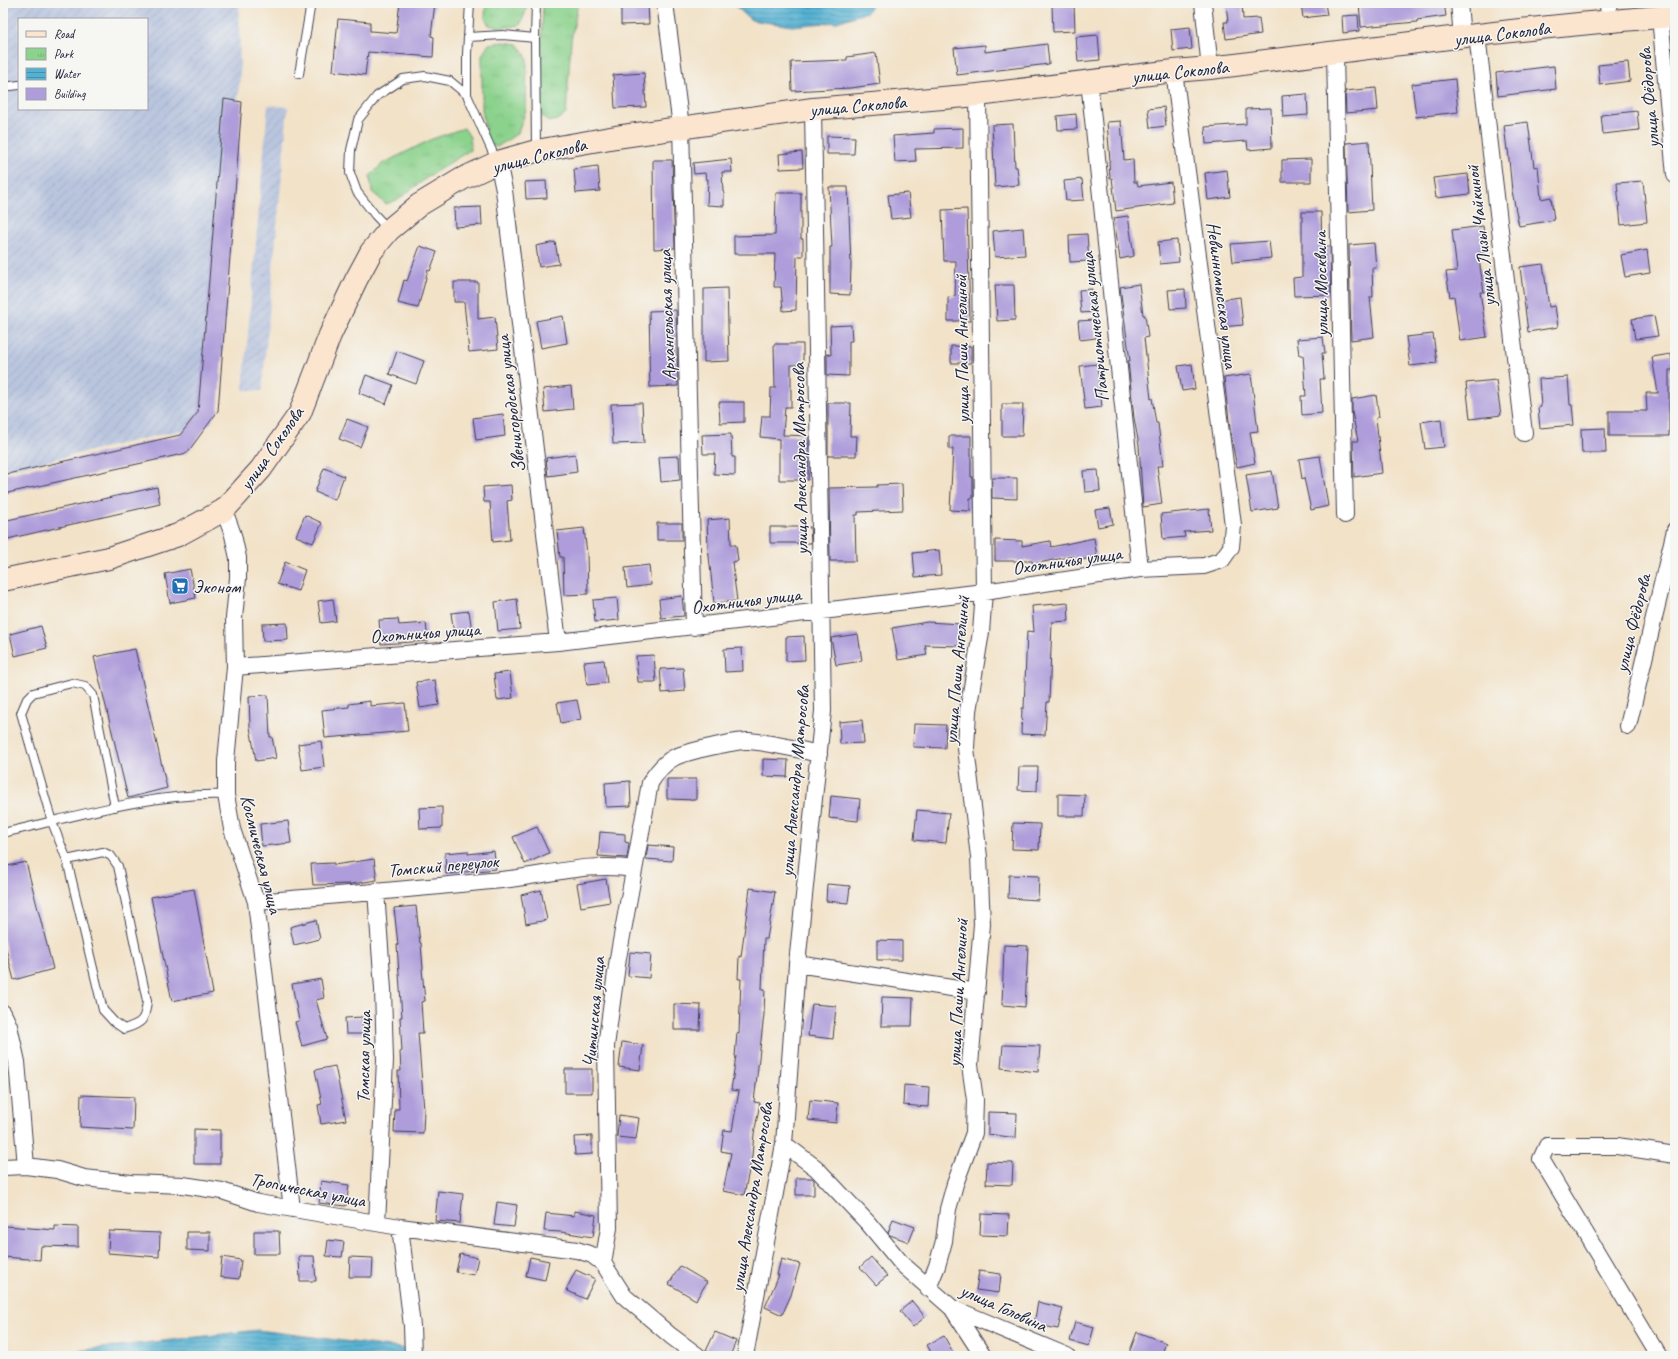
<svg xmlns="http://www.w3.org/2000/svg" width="1678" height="1359" font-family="Caveat,sans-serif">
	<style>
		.industrial { fill: url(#industrial-furrows); fill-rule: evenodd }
		.park { fill: url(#park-tufts); stroke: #567a64 }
		.water { fill: url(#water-rules); stroke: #3b6a86 }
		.building { fill: #ae9dda }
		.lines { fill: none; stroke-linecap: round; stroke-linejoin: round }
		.lane-casing { stroke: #413f50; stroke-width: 10 }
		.street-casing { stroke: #413f50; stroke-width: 18 }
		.secondary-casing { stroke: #413f50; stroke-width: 24 }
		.lane { stroke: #fff; stroke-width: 8 }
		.street { stroke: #fff; stroke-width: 16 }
		.secondary { stroke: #fbe5cf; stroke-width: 22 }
		.labels { text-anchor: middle; stroke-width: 3; stroke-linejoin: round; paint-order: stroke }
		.street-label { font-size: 19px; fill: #22223b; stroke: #f6f6f2 }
		.poi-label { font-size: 19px; fill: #22223b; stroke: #f6f6f2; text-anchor: start }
	</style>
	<defs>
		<pattern id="industrial-furrows" width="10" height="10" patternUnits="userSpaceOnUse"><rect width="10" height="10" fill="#b9c5de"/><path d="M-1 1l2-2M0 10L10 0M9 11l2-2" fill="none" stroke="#9fa9bf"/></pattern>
		<pattern id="park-tufts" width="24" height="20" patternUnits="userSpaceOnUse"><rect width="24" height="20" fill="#8bd28c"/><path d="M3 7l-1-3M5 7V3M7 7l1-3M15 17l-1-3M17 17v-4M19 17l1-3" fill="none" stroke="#78b47a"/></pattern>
		<pattern id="water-rules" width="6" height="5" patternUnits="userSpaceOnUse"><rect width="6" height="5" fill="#54b1d2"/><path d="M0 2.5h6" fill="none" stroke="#4590ac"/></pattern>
	</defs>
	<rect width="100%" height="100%" fill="#f6f6f2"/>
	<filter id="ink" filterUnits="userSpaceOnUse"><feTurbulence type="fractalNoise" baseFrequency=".025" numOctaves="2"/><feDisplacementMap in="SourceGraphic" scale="8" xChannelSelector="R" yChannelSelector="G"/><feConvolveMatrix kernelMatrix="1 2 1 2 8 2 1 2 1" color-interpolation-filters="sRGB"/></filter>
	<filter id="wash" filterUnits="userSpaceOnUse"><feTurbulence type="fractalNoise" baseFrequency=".012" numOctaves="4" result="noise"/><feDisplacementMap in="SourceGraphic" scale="16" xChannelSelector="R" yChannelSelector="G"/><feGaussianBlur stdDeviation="0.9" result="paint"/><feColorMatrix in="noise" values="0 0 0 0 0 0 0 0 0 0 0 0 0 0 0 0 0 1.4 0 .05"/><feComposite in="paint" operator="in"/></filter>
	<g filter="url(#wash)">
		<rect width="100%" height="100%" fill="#f2e2c8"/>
		<!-- industrial -->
		<path class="industrial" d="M3 3H239L240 75 212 423 3 471ZM19 19H147V109H19Z
			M268 105 288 107 262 391 243 390Z"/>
		<!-- park -->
		<path class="park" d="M486 3H527L525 14 520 25 501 28 489 25 485 18Z
			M543 3H578L571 41 566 114 557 120 548 122 541 115 540 81Z
			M504 42 518 44 527 58 526 110 518 133 497 147 487 143 482 109V55L489 44Z
			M464 128 470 137V150L429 176 399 199 386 204 372 192 370 176 382 164 432 139Z"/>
		<!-- water -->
		<path class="water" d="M732 3H874L867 12 837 22 792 26 751 20Z
			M258 1330 462 1356H3V1352H67Z"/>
		<g id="blocks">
			<!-- building -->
			<path class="building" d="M400 3H435L431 36 434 37 433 57 368 52 365 75 333 71 338 19 370 22V31L396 33Z
				M621 3H648L649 24 621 25Z
				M1226 3H1242L1243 19 1259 18 1261 34 1226 39 1224 22H1228Z
				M1301 3H1325L1327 15 1303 18Z
				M1359 3H1444L1446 16 1417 20V22L1361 27Z
				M1074 5 1075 31 1053 32 1052 6Z
				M1358 15 1359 31 1343 33 1342 16Z
				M1190 27 1192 49 1173 51 1171 29Z
				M1098 35 1100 60 1078 62 1076 37Z
				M1047 44 1049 64 957 75 954 48 985 45V52Z
				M876 53 880 84 850 88 792 91 791 62 847 60V57Z
				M1628 62 1630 81 1600 85 1598 65Z
				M1554 66 1556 89 1498 96 1496 73Z
				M644 73 646 107 615 108 613 75Z
				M1455 79 1458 112 1416 117 1412 84Z
				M1376 88 1378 110 1346 113 1345 91Z
				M1307 94 1308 115 1283 117 1282 96Z
				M224 99 242 102 218 411 187 453 3 494V475L180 435 198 412Z
				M1164 107 1166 126 1150 128 1148 109Z
				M1271 108 1272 148 1248 150 1247 141 1206 144 1205 127 1246 124V109Z
				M1637 111 1639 130 1603 134 1601 115Z
				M1076 114 1077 129 1058 130 1057 116Z
				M1121 121 1124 160 1133 159 1134 182H1137L1138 186 1171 182 1173 203 1116 211 1112 178 1110 179 1109 161H1110L1107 122Z
				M1528 122 1534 167 1538 166 1541 199 1551 197 1554 220 1519 226 1512 191 1508 149 1507 150 1504 125Z
				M1013 124 1015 167H1017L1019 185 995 187 992 125Z
				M963 128V148L915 149 916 161 895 162 893 136 934 133V129Z
				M827 136 855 137 854 154H827Z
				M1369 141 1372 210 1348 212 1346 143Z
				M802 152 803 168 780 169 779 154Z
				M731 159 732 172H722L723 192H724V206L707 205 708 179H706L705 173 694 174 693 163Z
				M1311 159V182H1282V160Z
				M653 160H672L675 248 654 249Z
				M598 166 600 191 576 193 574 169Z
				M1227 170 1230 197 1208 200 1205 173Z
				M1468 174 1470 194 1436 198 1433 178Z
				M1082 179 1084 200 1066 201 1064 181Z
				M546 181 547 198 526 199 525 182Z
				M1643 181 1647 222 1621 225 1617 183Z
				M829 187H848L851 265 850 295 830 294V247H832Z
				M776 193H801V239H803V256H797L796 310 783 311 781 287H774L775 254H734V236L775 235Z
				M908 193 911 217 891 219 888 195Z
				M481 207 482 225 455 227 454 208Z
				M967 209 970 321H948V297L955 296 956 261H944L942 210Z
				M1302 212H1321L1322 247 1330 246 1331 295 1294 296 1293 278 1302 277Z
				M1128 216 1134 256 1120 259 1114 218Z
				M1483 226 1486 252 1478 253 1484 292H1480L1487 337 1460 341 1454 296 1450 297 1446 272 1457 271 1452 230Z
				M1023 228 1025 255 995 257 993 231Z
				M1087 234 1089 261 1070 262 1069 235Z
				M1177 240 1179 262 1160 264 1158 242Z
				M1269 241 1271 258 1233 262 1231 244Z
				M555 242 559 264 539 267 536 246Z
				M1374 243 1376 268H1372L1373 297H1370L1374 337 1351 340 1349 245Z
				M420 246 437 252 430 271 428 270 418 308 398 303 404 280 407 281Z
				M1647 250 1650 273 1625 277 1621 255Z
				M1543 264 1549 307 1555 306 1558 327 1528 332 1520 267Z
				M454 282H478V319L495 317 498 349 469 352 464 302H454Z
				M1139 284 1143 315H1145L1148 337 1144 338 1151 399 1152 398 1156 423H1158L1163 466H1157L1162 504 1143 507 1139 445 1134 418 1128 361H1130L1120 287Z
				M995 285H1014L1015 320 997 321Z
				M727 288 729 361 704 362V289Z
				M1092 289 1094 312 1081 313 1079 290Z
				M1185 289 1186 308 1170 309 1168 290Z
				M1240 297 1243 325 1222 327 1219 300Z
				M676 310 678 386 650 387 649 355H650L649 311Z
				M563 316 567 343 541 348 536 321Z
				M1654 316 1658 336 1635 339 1632 319Z
				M1094 320 1096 338 1080 340 1078 321Z
				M851 325 852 341H849V376L827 375V354L831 355 830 326Z
				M1433 334 1437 363 1410 366 1406 337Z
				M1323 337 1325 353H1322L1324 379H1320L1322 413 1302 415 1301 396H1306L1303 355H1299L1297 339Z
				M774 344H803V365H791V407H785L783 435 809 436 808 480H779V439L760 437 762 416H770L771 388H775Z
				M951 346H971V363H951Z
				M397 351 424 361 416 384 389 374Z
				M1671 354 1673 370H1669V436H1609V411H1647L1646 393H1658L1652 357Z
				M1097 364 1102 407 1085 409 1080 366Z
				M1192 364 1195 389 1182 391 1178 366Z
				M1251 374 1258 431 1250 432 1255 463 1237 467 1231 437 1224 378Z
				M366 375 393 385 386 404 359 393Z
				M1568 377 1570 405H1572L1574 425 1540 428 1538 408 1541 407 1539 379Z
				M1496 380 1501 415 1470 419 1466 383Z
				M571 386 573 409 545 412 543 389Z
				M1376 395 1379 417 1376 418 1382 473 1354 477 1353 441H1358L1352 412V399Z
				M719 402H744V422L720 423Z
				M642 403 644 443 613 444 611 404Z
				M828 403H851L850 436H857L856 456H828Z
				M1002 404H1023L1022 436H1002Z
				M503 414 505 436 476 440 473 418Z
				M347 419 368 427 360 447 339 439Z
				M1441 419 1444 447 1425 449 1421 422Z
				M1605 428 1606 453H1582L1581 429Z
				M731 434 732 457H735V475L714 474 715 454H703L702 435Z
				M949 436H971V477H973V498H970V511L950 510 953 449H949Z
				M575 454 577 472 548 476 546 458Z
				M679 456 680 480 661 482 659 457Z
				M1320 456 1328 506 1311 510 1304 478 1302 479 1299 459Z
				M324 468 344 476 335 500 315 492Z
				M1098 470 1100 491 1085 492 1083 471Z
				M1272 471 1278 508 1252 512 1246 475Z
				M992 478H1017V499L992 498Z
				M902 484 903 510 858 512V515H855L856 561H830L829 488 877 487V485Z
				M511 485 512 500 507 501 510 540 493 542 490 502H484L483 487Z
				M157 487 160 504 3 540V521Z
				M1110 508 1113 524 1098 527 1095 510Z
				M1209 509 1211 530 1184 532 1185 537 1163 539 1161 514Z
				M305 515 322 523 313 543 296 536Z
				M730 518 731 545H736L738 561 732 562 737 601 714 603 708 547 707 520Z
				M657 523H682V540H657Z
				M770 527H810L811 543H770Z
				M584 528 587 554 588 594 564 595 563 557H560L557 531Z
				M1094 538 1097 557 1075 561 1074 556 1033 564 1032 561H995V540L1022 541V546L1050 541 1051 547Z
				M939 550 941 575 915 577 913 553Z
				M285 562 305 570 298 591 277 584Z
				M649 565 651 585 627 588 625 568Z
				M190 569 196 598 170 603 165 574Z
				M682 596 684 616 661 618 659 599Z
				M617 598 619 620 595 622 593 600Z
				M333 599 336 621 321 623 318 601Z
				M517 599 520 629 498 631 495 602Z
				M1068 603 1069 621 1052 622 1049 702H1047L1045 735 1021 734 1022 708H1024L1027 631 1034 632 1032 606Z
				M469 611 472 631 454 634 451 613Z
				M398 619 399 625 426 623 428 641 381 644 379 620Z
				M927 622 961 624 960 646 925 645 927 655 898 660 892 628Z
				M287 623 288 640 263 641 262 624Z
				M41 626 47 648 15 656 10 634Z
				M858 634 862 661 836 665 831 638Z
				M804 636 805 660 786 661V637Z
				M742 648 743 671 725 672 724 649Z
				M135 649 167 788 128 798 94 657Z
				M654 655 656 682H638L636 656Z
				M604 660 607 683 587 685 584 662Z
				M683 668 685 691 662 693 660 669Z
				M510 672 513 698 497 700 494 674Z
				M435 680 439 705 420 708 416 682Z
				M268 695 270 737H272L276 758 256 761 250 727 249 696Z
				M577 700 581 719 561 723 557 703Z
				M370 701V706L405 703 408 731 325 738 322 710 349 707V704Z
				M862 720 864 743 840 744 839 722Z
				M914 724 946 725 945 748 913 747Z
				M321 741 324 767 302 770 298 744Z
				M763 759 788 760 787 777 763 776Z
				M1019 767H1038L1037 791 1018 790Z
				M667 779H696V800L667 799Z
				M630 781 631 806 606 807 605 783Z
				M1058 794 1085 795 1084 816H1058Z
				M831 796 860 799 858 821 829 818Z
				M442 807V828L420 829 419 808Z
				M917 810 949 813 946 843 914 840Z
				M288 821 291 843 262 846 260 824Z
				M1013 823 1040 824 1039 850 1012 849Z
				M537 827 549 853 525 864 513 837Z
				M600 832 625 834V842L629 843 627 858 598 856Z
				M648 845 673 847 672 861 646 859Z
				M468 851V854L494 851 496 869 446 874 445 853Z
				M374 859 377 880 352 884 313 885 311 864 334 863V865Z
				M26 862 53 969 14 980 3 938V867Z
				M1009 875 1039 876 1038 900 1008 898Z
				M606 879 610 902 581 907 577 884Z
				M827 884 850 886 848 903 826 901Z
				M750 888 775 892 767 939H764L762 989H765L764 1014 754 1102 760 1103 754 1134 752 1156 744 1195 723 1191 731 1153 721 1151 724 1130 732 1131 739 1091 731 1090 736 1056H735L737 1033 739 1034 741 979H738L739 956 741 957Z
				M194 889 213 993 172 1001 151 897Z
				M541 890 547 920 526 924 521 895Z
				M416 906 420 943H421L423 969H422L425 1001 421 1002 423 1033H418L424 1110 423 1133 394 1132 395 1109H399L398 1071H401L400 1052 402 1051 400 1017H402L397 945H398L394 908Z
				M316 920 320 939 294 945 290 927Z
				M877 940 902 941V960H877Z
				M1004 945 1028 946 1025 1007 1002 1005Z
				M630 952 651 954 649 978 628 976Z
				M321 979 324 998 316 1000 327 1039 302 1046 295 1022 299 1021 292 984Z
				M882 997 913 998 912 1026H881Z
				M674 1004 701 1005 700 1030H674Z
				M812 1004 836 1006 833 1039 808 1036Z
				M362 1017 363 1034H346L345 1018Z
				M622 1042 643 1045 640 1070 619 1067Z
				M1003 1045 1040 1046 1038 1072 1001 1068Z
				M335 1066 346 1120 321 1124 318 1105 322 1104 315 1070Z
				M565 1069H592V1093H565Z
				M904 1085 929 1087 928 1107 903 1105Z
				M81 1095 134 1097 133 1130 80 1127Z
				M810 1100 838 1103 836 1123 808 1120Z
				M988 1112 1017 1113 1016 1138 988 1134Z
				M619 1115 639 1118 636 1139 617 1137Z
				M194 1129 220 1130V1164H194Z
				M592 1136V1154L575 1155 574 1137Z
				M987 1162 1013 1163 1012 1185 986 1184Z
				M796 1178H812L814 1180V1195H796Z
				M321 1181 349 1185 346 1206 319 1203Z
				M438 1191 463 1194 460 1223 435 1221Z
				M497 1202 517 1205 514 1227 494 1225Z
				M574 1211 596 1215 593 1237 561 1232 544 1231 546 1213 574 1216Z
				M981 1214 1009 1215 1008 1236 980 1235Z
				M893 1219 915 1227 909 1242 890 1235 888 1233Z
				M6 1226 55 1230V1226L78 1227V1247L41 1246 40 1260 4 1257Z
				M109 1231 160 1233 159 1257 108 1253Z
				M254 1231H279L280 1254H254Z
				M187 1232H210V1251L187 1250Z
				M328 1240 344 1242 342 1257 326 1256Z
				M460 1254 478 1258 474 1275 456 1272Z
				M299 1256H314L316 1281H300Z
				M222 1257 241 1260 239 1279 220 1277Z
				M350 1257 373 1258 372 1277H349Z
				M530 1257 549 1261 545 1280 526 1276Z
				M871 1257 887 1276 876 1285 860 1267Z
				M781 1259 800 1264 791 1295 782 1315 765 1307 779 1275H777Z
				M680 1266 707 1282 696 1300 669 1284Z
				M576 1270 595 1279 585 1299 566 1290Z
				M979 1271 1001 1274 999 1293 976 1290Z
				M912 1301 925 1317 913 1327 900 1311Z
				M1038 1302 1063 1308 1058 1329 1034 1324Z
				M1075 1322 1094 1327 1089 1346 1070 1341Z
				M715 1332 736 1341 730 1356H717L706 1351Z
				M1137 1332 1166 1343 1161 1356H1128Z
				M944 1336 955 1356H933L927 1345Z"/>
		</g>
	</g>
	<g filter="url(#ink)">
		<use href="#blocks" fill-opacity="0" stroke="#413f50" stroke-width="1"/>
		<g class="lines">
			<!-- lane casing -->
			<g class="lane-casing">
				<path id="lane" d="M470 3 467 54V95L497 162
					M536 3 535 38 536 150
					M468 37 503 35 535 38
					M299 74 311 3
					M3 87 19 85
					M389 230 375 215 357 192 350 173 351 150 358 120 377 96 403 79 425 76 450 81 467 95
					M3 833C73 817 154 792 226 795
					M67 860 103 852 111 856 118 866 147 1001C145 1020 143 1023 124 1029L114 1022 103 1010 67 860 52 822 21 713 27 699 33 693 72 683 85 686 93 695 115 807"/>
			</g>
			<!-- street casing -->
			<g class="street-casing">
				<path id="street" d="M665 3 681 127 694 627
					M1203 3 1210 68
					M1459 3 1462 37
					M1608 3 1609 21
					M1660 17 1675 175
					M1477 35 1524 433
					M1335 53 1345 515
					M1089 81 1140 569
					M498 162 504 190 558 642
					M224 510 233 535 238 558V578L234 618 235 667 226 761V795L232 829 256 902 292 1209
					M235 667 558 642 984 592 1140 569 1204 566 1222 560 1231 547 1233 525 1174 71
					M1628 726 1675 530
					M376 891 383 989 385 1060 377 1223
					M256 902C341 895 426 888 510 879 553 874 591 862 634 869
					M797 964 977 992
					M3 1013 9 1026 17 1062 26 1166
					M784 1144 816 1168 868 1223 902 1264 952 1308 1067 1356
					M3 1167 26 1166 57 1170 84 1178 131 1183 183 1185 222 1191 258 1203 400 1227 577 1250 592 1255 603 1263 624 1296 671 1336 698 1356
					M400 1227 412 1326 413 1356
					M603 1263 609 1228 606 1046 618 958 650 783C656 773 663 763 675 757 686 752 737 740 749 741 773 743 796 749 819 754
					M928 1288 937 1266 944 1241 948 1209 955 1184 974 1133 975 1100 970 1065 982 924 979 857 966 748 968 711 981 632 984 592 978 95
					M952 1308 983 1356
					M745 1356 784 1144 797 964 823 711 813 109
					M1659 1356 1541 1159 1547 1146H1617L1675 1155"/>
			</g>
			<!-- secondary casing -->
			<g class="secondary-casing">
				<path id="secondary" d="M3 580 109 558 178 535 224 510 261 469 300 413 330 335 356 280 371 252 389 230 419 205 462 179 498 162 536 151 616 137 813 109 978 95 1174 71 1210 68C1365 49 1519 27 1675 16"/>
			</g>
			<!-- lane -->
			<use href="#lane" class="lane"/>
			<!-- street -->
			<use href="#street" class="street"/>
			<!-- secondary -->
			<use href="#secondary" class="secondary"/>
		</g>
	</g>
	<!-- icons -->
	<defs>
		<g id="supermarket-square" transform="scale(0.9)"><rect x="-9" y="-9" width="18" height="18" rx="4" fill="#1f6fb2" stroke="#f6f6f2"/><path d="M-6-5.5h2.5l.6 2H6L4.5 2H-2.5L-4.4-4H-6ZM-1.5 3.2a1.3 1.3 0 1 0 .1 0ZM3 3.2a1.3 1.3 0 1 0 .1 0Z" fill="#fff"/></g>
	</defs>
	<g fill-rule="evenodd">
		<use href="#supermarket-square" x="180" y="586"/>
	</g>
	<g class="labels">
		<!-- street labels -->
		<g class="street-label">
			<text transform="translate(1502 33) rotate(-7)" y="7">улица Соколова</text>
			<text transform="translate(1180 71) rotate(-6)" y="7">улица Соколова</text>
			<text transform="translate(1648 98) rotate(-95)" y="7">улица Фёдорова</text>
			<text transform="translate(858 105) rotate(-5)" y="7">улица Соколова</text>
			<text transform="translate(539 155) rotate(-14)" y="7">улица Соколова</text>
			<text transform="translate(1480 236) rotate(-97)" y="7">улица Лизы Чайкиной</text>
			<text transform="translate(1320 284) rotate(-91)" y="7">улица Москвина</text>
			<text transform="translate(1223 295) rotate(83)" y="7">Невинномысская улица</text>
			<text transform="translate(666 315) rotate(-92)" y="7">Архангельская улица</text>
			<text transform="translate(1094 327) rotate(-96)" y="7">Патриотическая улица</text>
			<text transform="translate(961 349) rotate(-91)" y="7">улица Паши Ангелиной</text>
			<text transform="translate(510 404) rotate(-97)" y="7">Звенигородская улица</text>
			<text transform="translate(271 448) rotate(-55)" y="7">улица Соколова</text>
			<text transform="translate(799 459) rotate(-91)" y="7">улица Александра Матросова</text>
			<text transform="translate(1067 560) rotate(-8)" y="7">Охотничья улица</text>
			<text transform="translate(746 600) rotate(-7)" y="7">Охотничья улица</text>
			<text transform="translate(1632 623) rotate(-76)" y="7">улица Фёдорова</text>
			<text transform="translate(425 632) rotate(-4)" y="7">Охотничья улица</text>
			<text transform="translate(956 670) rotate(-85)" y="7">улица Паши Ангелиной</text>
			<text transform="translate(794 781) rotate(-85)" y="7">улица Александра Матросова</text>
			<text transform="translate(262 854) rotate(76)" y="7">Космическая улица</text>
			<text transform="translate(443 865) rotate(-5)" y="7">Томский переулок</text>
			<text transform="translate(957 993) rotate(-87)" y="7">улица Паши Ангелиной</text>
			<text transform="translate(593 1012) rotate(-85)" y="7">Читинская улица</text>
			<text transform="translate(363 1057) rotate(-89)" y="7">Томская улица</text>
			<text transform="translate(308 1189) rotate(11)" y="7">Тропическая улица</text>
			<text transform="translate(751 1197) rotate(-81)" y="7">улица Александра Матросова</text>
			<text transform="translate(1004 1307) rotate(24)" y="7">улица Головина</text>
		</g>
		<!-- poi labels -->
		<g class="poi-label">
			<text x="193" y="593">Эконом</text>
		</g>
	</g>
	<!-- margin -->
	<rect width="1678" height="1359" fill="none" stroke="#f6f6f2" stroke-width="16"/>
	<!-- legend -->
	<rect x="18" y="18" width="130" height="92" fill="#f6f6f2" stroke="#a1a1a9"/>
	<rect x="26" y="31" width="20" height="6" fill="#fbe5cf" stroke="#a1a1a9"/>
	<text x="54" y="38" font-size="12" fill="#22223b">Road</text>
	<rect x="26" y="48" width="20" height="12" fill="url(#park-tufts)" stroke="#a1a1a9"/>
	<text x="54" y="58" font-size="12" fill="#22223b">Park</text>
	<rect x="26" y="68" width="20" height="12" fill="url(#water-rules)" stroke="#a1a1a9"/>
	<text x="54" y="78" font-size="12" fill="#22223b">Water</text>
	<rect x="26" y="88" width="20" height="12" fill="#ae9dda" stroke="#a1a1a9"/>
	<text x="54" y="98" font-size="12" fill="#22223b">Building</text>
</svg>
